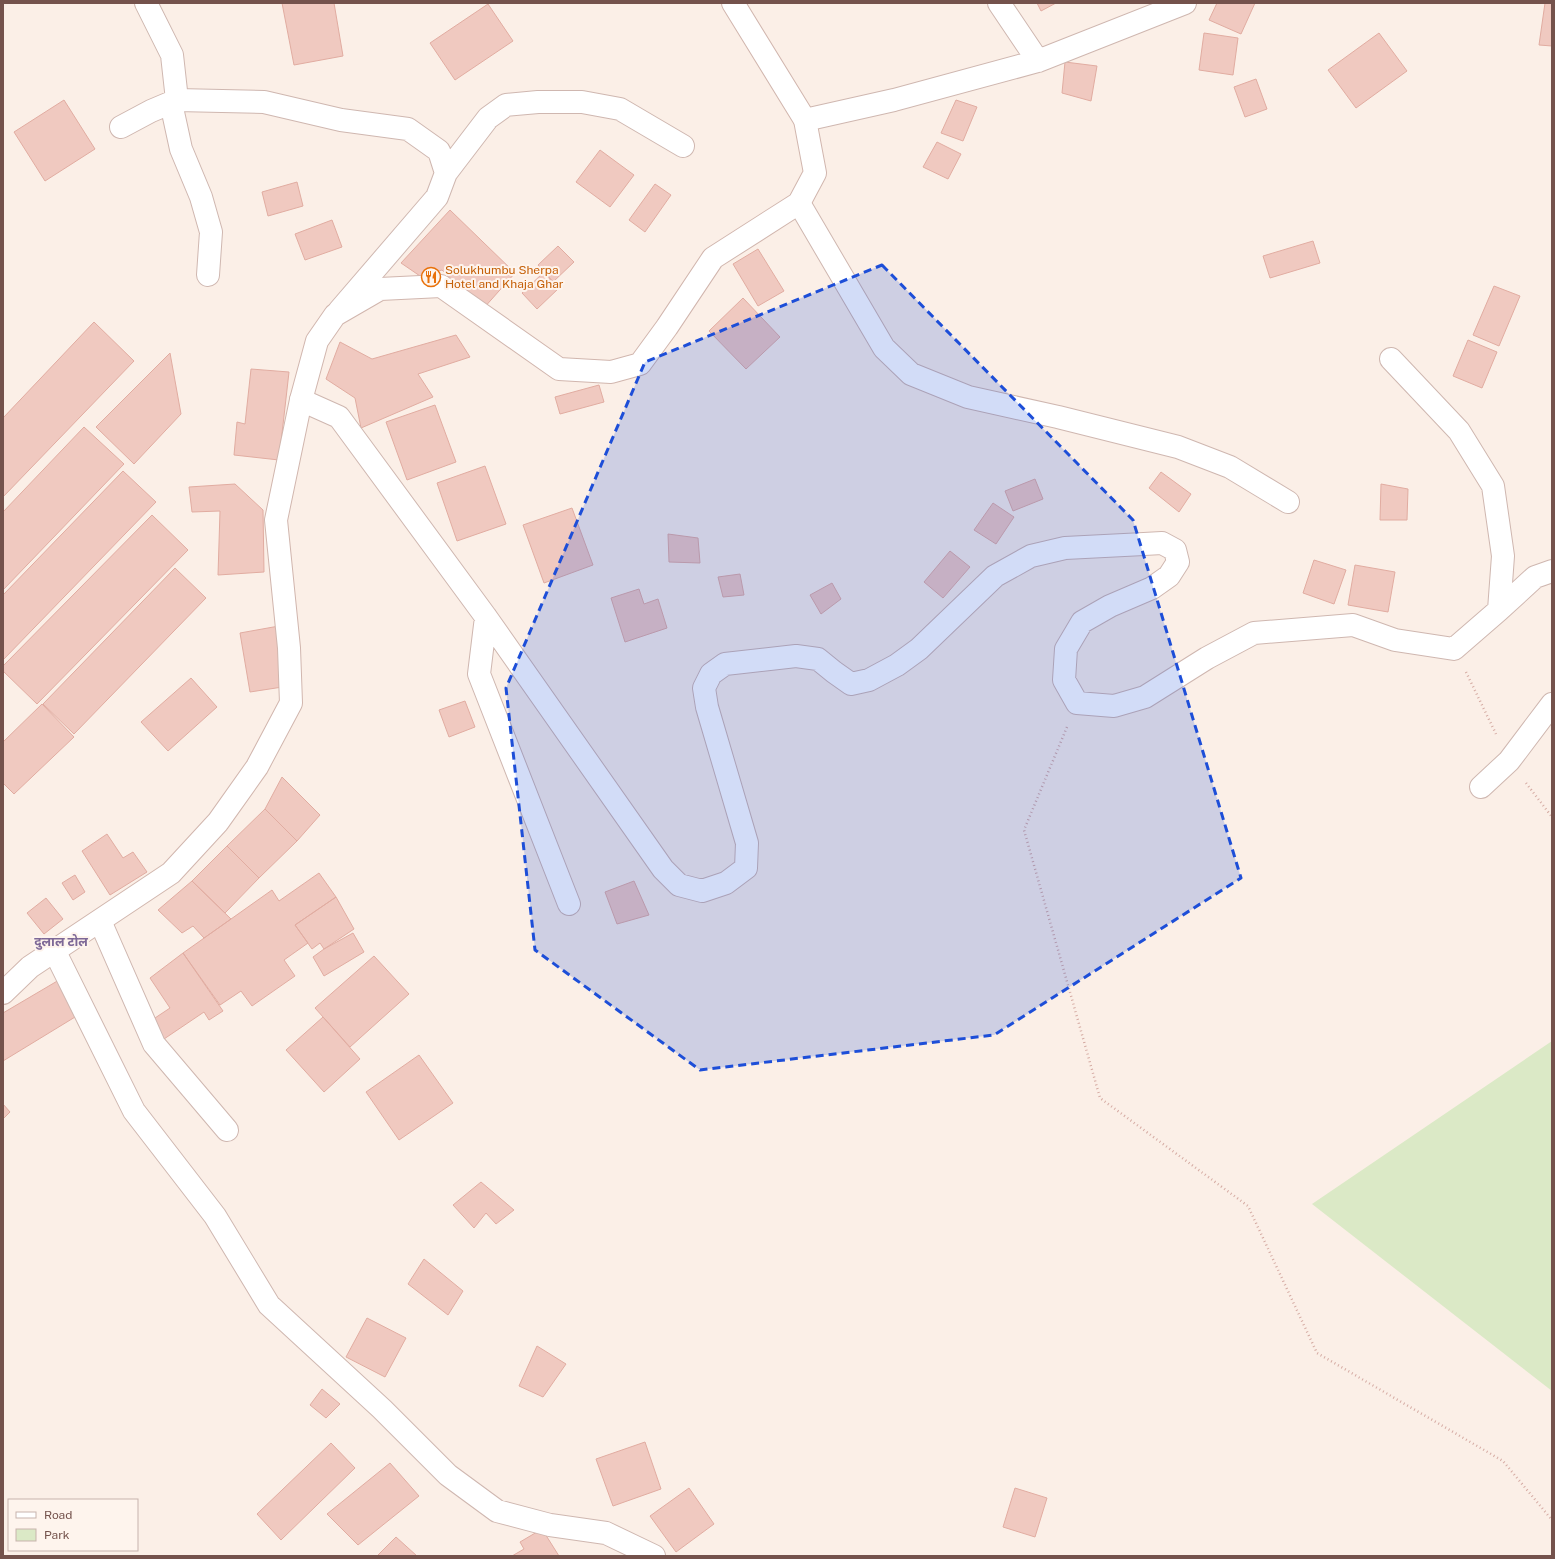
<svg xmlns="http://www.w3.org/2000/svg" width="1555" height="1559" font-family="'Public Sans','Noto Sans Devanagari',sans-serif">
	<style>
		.green { fill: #dbe9c6 }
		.building { fill: #f0c9c0; stroke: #e1aca1 }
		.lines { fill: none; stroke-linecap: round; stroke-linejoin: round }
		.street-casing { stroke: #cfb7b0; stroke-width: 24 }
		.secondary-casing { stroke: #d1b6ae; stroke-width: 24 }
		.path { stroke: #d5aba3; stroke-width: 2.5; stroke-dasharray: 1 3; stroke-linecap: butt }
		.street { stroke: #fff; stroke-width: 22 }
		.secondary { stroke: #fff; stroke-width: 22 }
		.marked { fill: #1d4ed8; fill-opacity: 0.2; stroke: #1d4ed8; stroke-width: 3; stroke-dasharray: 8 5; stroke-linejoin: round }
		.labels { text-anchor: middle; stroke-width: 4; stroke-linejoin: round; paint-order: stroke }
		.food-label { font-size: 12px; fill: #c56008; stroke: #fef4ed; text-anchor: start }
		.neighbourhood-label { font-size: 13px; font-weight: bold; fill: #7d6897; stroke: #fef4ed }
	</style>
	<rect width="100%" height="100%" fill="#fbefe7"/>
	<!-- green -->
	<path class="green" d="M1552 1041V1391L1312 1204Z"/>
	<!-- building -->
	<path class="building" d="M282 3H334L343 56 294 65Z
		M1037 3H1056L1041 11Z
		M1217 3H1255L1241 34 1209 20Z
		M1545 3H1552V46L1539 45Z
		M488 4 513 41 455 80 430 43Z
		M1204 33 1238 38 1233 75 1199 70Z
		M1379 33 1407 71 1356 108 1328 70Z
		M1065 62 1097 66 1091 101 1062 93Z
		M1256 79 1267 109 1245 117 1234 87Z
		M64 100 95 149 45 181 14 132Z
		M956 100 977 107 963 141 941 133Z
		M937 142 961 154 948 179 923 167Z
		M600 150 634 175 610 207 576 182Z
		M297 182 303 206 268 216 262 192Z
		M655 184 671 195 645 232 629 220Z
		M450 210 515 273 483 309 442 270 435 272 429 268 420 276 401 263Z
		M332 220 342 247 305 260 295 234Z
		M1313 241 1320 263 1270 278 1263 256Z
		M558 246 574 262 553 282 538 265Z
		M758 249 784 291 758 306 733 264Z
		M544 272 559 288 537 309 522 293Z
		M1494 286 1520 296 1499 346 1473 335Z
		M743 298 780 337 746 369 709 331Z
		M94 322 134 361 3 497V418Z
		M456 335 470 357 418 374 433 397 361 428 355 398 326 379 340 342 372 359Z
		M1468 340 1497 352 1482 388 1453 376Z
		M170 353 181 414 134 464 96 427Z
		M251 369 289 372 279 460 234 455 237 422 245 424Z
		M599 385 604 402 560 414 555 397Z
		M435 405 456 462 407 480 386 422Z
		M84 427 124 464 3 590V512Z
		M485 466 506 524 457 541 437 483Z
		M123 471 156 502 3 660V595Z
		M1161 472 1191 494 1179 512 1149 488Z
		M1035 479 1043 499 1013 511 1005 491Z
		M235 484 263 510 264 572 218 575 220 511 192 512 189 487Z
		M1381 484 1408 489 1407 520H1380Z
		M993 503 1014 517 996 544 974 530Z
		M572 508 593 565 544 583 523 525Z
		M152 515 188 550 37 704 3 671V666Z
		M668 534 698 538 700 563 669 562Z
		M950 551 970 567 943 598 924 582Z
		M1314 560 1346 570 1334 604 1303 593Z
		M1355 565 1395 572 1388 612 1348 605Z
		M175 568 206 598 74 734 43 704Z
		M740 574 744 595 723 597 718 577Z
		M832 583 841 599 821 614 810 595Z
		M639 589 644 604 658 599 667 628 625 642 611 598Z
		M279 626 289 686 250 692 240 633Z
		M191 678 217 707 168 751 141 722Z
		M465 701 475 727 449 737 439 710Z
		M42 704 74 737 14 794 3 783V742Z
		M282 777 320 815 297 841 265 809Z
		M265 809 297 841 259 878 227 846Z
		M107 834 123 858 133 852 147 872 110 895 82 851Z
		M227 846 259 878 225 913 192 881Z
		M319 873 336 897 295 925 308 943 284 960 295 976 252 1006 241 991 220 1005 183 953 272 890 279 901Z
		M75 875 85 892 73 900 62 883Z
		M192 881 231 919 204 938 193 926 182 933 158 910Z
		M634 881 649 915 617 924 605 892Z
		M336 897 354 929 324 949 320 943 312 949 295 925Z
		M46 898 63 919 44 934 27 913Z
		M353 933 364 952 324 976 313 957 324 949Z
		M183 953 223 1011 209 1020 204 1012 164 1039 152 1020 170 1008 150 978Z
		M374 956 409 994 350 1047 315 1008Z
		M59 980 80 1014 3 1061V1013Z
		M323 1017 360 1059 324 1092 286 1050Z
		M419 1055 453 1103 399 1140 366 1092Z
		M3 1104 10 1112 3 1119Z
		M481 1182 514 1210 496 1224 486 1213 474 1228 453 1205Z
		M424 1259 463 1291 448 1315 408 1284Z
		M367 1318 406 1338 385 1377 346 1357Z
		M537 1346 566 1364 543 1397 519 1386Z
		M322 1389 340 1404 326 1418 310 1405Z
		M645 1442 661 1489 613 1506 596 1459Z
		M331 1443 355 1468 281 1540 257 1514Z
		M390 1463 419 1496 358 1545 327 1514Z
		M689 1488 714 1524 676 1552 650 1516Z
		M1015 1488 1047 1498 1035 1537 1003 1527Z
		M542 1529 559 1556H512L524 1549 520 1542Z
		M396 1537 417 1556H377Z"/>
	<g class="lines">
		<!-- street casing -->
		<g class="street-casing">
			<path id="street" d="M146 3 172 55 177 100
				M999 3 1038 61
				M171 103 181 149 201 197 211 232 208 275
				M805 120 894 100 1038 61 1185 3
				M121 127 151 111 177 100 264 102 341 120 408 129 439 151 446 173 437 197 339 311
				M446 173 488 118 506 105 538 102H582L620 109 683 146
				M799 203 884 348 911 374 968 397 1058 417 1178 447 1230 467 1288 502
				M301 400 339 417 486 617 663 869 679 885 702 891 726 883 746 868 747 843 707 707 704 688 711 674 725 664 796 656 818 659 834 672 851 684 869 680 897 665 919 649 995 576 1031 556 1065 548 1144 544 1162 543 1175 550 1178 562 1169 576 1152 588 1110 606 1082 622 1066 649 1064 680 1077 703 1114 706 1145 697 1207 658 1254 633 1353 625 1395 640 1454 649 1499 610 1503 556 1493 486 1459 431 1391 359
				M1499 610 1535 577 1552 571
				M486 617 479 674 569 904
				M1481 787 1509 761 1552 704
				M100 921 154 1044 227 1130
				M54 950 134 1111 215 1216 269 1305 382 1409 448 1475 497 1511 550 1525 606 1533 654 1556"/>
		</g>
		<!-- secondary casing -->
		<g class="secondary-casing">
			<path id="secondary" d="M3 993 30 967 171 873 218 822 257 767 291 703 289 648 276 520 301 400 317 341 335 315 380 289 441 286 559 369 611 372 640 364 667 327 713 258 799 203 815 173 805 120 733 3"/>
		</g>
		<!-- path -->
		<path class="path" d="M1466 672 1496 734
			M1067 727 1024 830 1100 1098 1248 1206 1317 1353 1503 1461 1552 1520
			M1526 783 1552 817"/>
		<!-- street -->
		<use href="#street" class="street"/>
		<!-- secondary -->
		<use href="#secondary" class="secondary"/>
	</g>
	<!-- marked area -->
	<path class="marked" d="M882 265 1133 520 1241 878 994 1035 700 1070 535 950 506 688 645 362Z"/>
	<!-- icons -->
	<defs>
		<g id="restaurant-ring" transform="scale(1)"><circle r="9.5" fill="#fef4ed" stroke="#e8710a" stroke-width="1.5"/><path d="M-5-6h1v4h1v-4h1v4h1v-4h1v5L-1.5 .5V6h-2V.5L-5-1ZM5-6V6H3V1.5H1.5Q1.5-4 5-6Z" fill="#e8710a"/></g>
	</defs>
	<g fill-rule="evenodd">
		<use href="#restaurant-ring" x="431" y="277"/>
	</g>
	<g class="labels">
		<!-- food labels -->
		<g class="food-label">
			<text x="445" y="274">Solukhumbu Sherpa<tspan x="445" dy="14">Hotel and Khaja Ghar</tspan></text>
		</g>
		<!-- neighbourhood labels -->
		<g class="neighbourhood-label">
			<text x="61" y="946">दुलाल टोल</text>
		</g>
	</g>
	<!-- border -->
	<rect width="1555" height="1559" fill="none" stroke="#74524c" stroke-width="8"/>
	<!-- legend -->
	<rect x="8" y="1499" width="130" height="52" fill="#fef4ed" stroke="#c7b3ad"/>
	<rect x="16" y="1512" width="20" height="6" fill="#ffffff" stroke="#c7b3ad"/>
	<text x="44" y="1519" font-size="12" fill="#74524c">Road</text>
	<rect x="16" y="1529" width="20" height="12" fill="#dbe9c6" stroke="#c7b3ad"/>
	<text x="44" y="1539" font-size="12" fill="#74524c">Park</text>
</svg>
